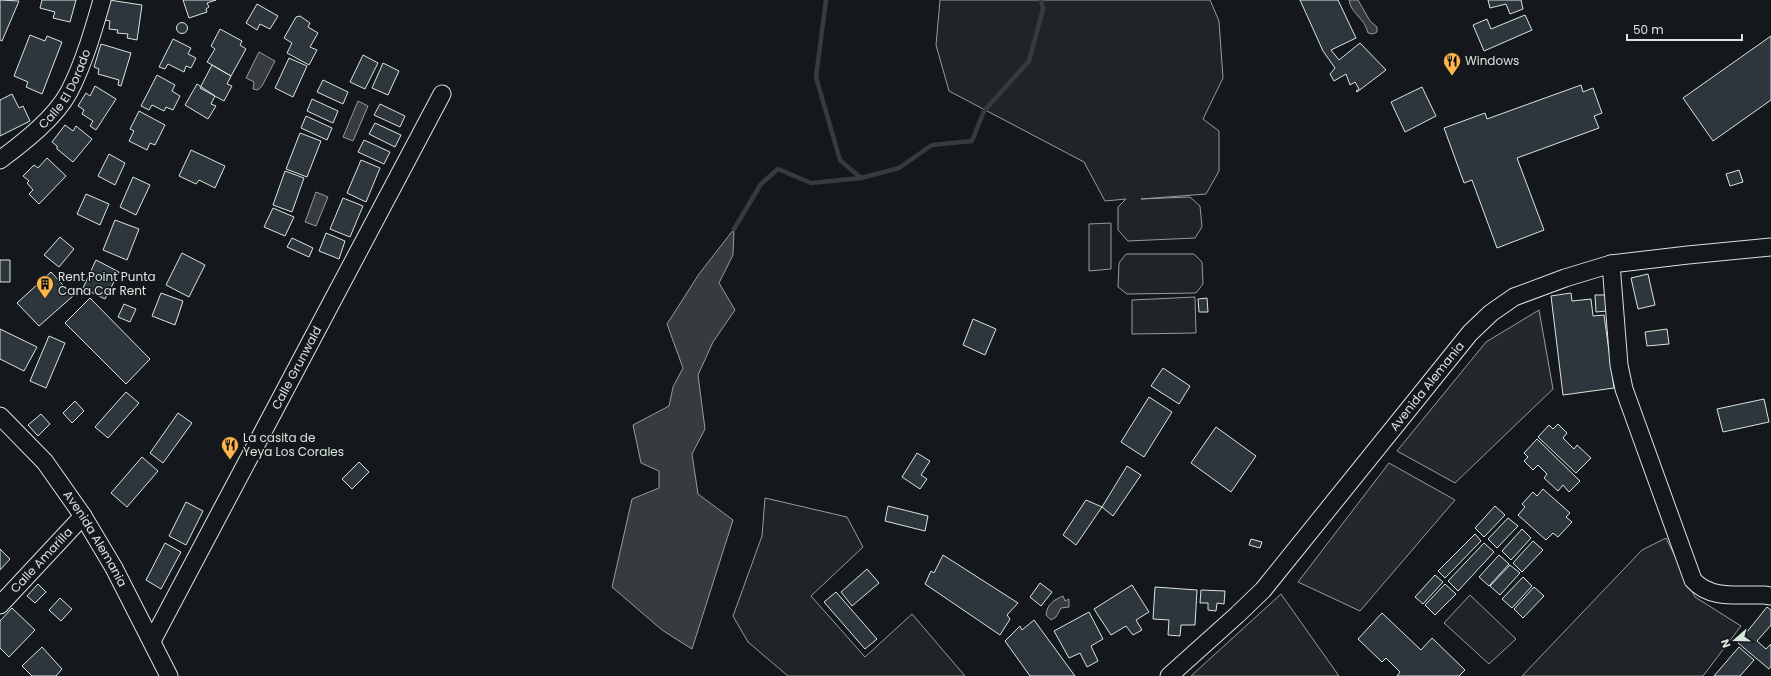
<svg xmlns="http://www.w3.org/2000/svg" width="1771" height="676" font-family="Poppins,sans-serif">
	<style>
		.green { fill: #202428; stroke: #939e99 }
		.parking { fill: #24282b; stroke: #939e99 }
		.water { fill: #363b3e; stroke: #939e99 }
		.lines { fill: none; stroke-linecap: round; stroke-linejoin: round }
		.stream { stroke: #363b3e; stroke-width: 4.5 }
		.building { fill: #2c363c; stroke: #d8e6dc }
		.minor-casing { stroke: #d8e6dc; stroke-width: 19 }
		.minor { stroke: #14181c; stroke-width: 17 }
		.labels { text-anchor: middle; stroke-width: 3; stroke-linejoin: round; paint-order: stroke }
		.poi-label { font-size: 12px; fill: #d8e6dc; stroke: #14181c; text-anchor: start }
		.street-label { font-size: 12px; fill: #d8e6dc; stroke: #14181c }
	</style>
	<rect width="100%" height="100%" fill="#14181c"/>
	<!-- green -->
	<path class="green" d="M940 0H1210L1219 21 1223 78 1203 119 1219 131V171L1206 194 1141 199 1190 197 1200 206 1202 227 1195 238 1128 241 1118 230V207L1126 199 1105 201 1084 162 949 91 936 45Z
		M1111 223V269L1089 271V224Z
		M1126 254H1194L1202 262 1203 284 1196 293 1127 294 1118 287 1119 263Z
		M1195 297 1196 333 1132 334V300Z
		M765 498 847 517 863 547 811 596 865 657 912 614 965 676H788L748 642 733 616 762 536Z
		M1666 538 1695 597 1741 626 1703 676H1522L1642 550Z
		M1281 594 1339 676H1191Z
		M1470 595 1516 639 1489 664 1444 623Z"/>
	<!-- parking -->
	<path class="parking" d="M1539 310 1553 389 1455 483 1397 451 1486 342Z
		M1389 463 1455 500 1360 611 1298 582Z"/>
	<!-- water -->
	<path class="water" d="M1349 0H1358L1370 21 1377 27V32L1373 34 1368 33C1365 18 1351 14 1349 0Z
		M259 52 275 61 262 86 258 90 253 89 254 82 246 78Z
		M358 101 368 106 353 141 343 137Z
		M316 192 328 197 316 226 305 222Z
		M734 229 733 255 719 283 735 310 713 342 698 375 705 429 692 454 698 494 733 520 692 649 662 630 612 587 632 499 659 488V471L641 463 633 425 669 406 673 387 683 368 667 324 699 274Z
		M1063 596 1065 601 1069 599V607L1061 608 1056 617 1051 620 1046 615C1047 604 1054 600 1063 596Z"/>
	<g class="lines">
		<!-- stream -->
		<path class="stream" d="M826 0 816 77 840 160 861 178
			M734 229 761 184 778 169 811 183 861 178 899 168 932 145 972 141 984 111 1029 61 1043 9 1041 0"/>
	</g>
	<!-- building -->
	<path class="building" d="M0 0 19 1 2 41 0 40Z
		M42 0H76L70 22 53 18 55 12 40 8Z
		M109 0 142 5 137 40 127 38 128 34 117 33 118 30 109 29 110 21 105 20Z
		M183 0H216L207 3 209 7 206 9 207 12 189 18Z
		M1300 0H1338L1356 38 1331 50 1339 60 1360 43 1386 70 1357 92 1356 91 1359 89 1355 82 1350 85 1346 74 1334 81 1330 74 1335 68 1323 51Z
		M1488 0H1521L1523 9 1510 14 1506 4 1490 8Z
		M257 4 278 16 270 29 260 24 257 30 246 23Z
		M1525 15 1532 30 1484 51 1473 25 1487 19 1491 29Z
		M300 16 310 23 308 27 318 33 310 47 317 50 309 65 287 53 292 43 284 38 296 17Z
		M176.5 28a5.5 5.5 0 1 1 11 0a5.5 5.5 0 1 1-11 0Z
		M220 29 242 41 240 45 246 49 231 76 207 62 215 49 211 46Z
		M30 35 45 41 47 36 62 42 42 94 26 87 28 82 14 76Z
		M1771 36V100L1713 141 1683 98Z
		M173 39 191 48 188 54 196 58 191 68 186 66 184 72 168 64 165 69 159 67Z
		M101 44 131 53 121 86 118 85 119 80 98 74 99 69 94 67Z
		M363 55 378 63 365 89 350 82Z
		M289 58 307 66 293 97 275 88Z
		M383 63 399 71 388 95 372 88Z
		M212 65 231 76 227 84 232 86 224 101 200 88Z
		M157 75 175 85 172 91 180 96 173 110 166 107 164 111 152 105 149 110 141 106Z
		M323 80 348 92 343 104 317 92Z
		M197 84 215 96 211 104 216 106 208 119 185 105Z
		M1581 85 1583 92 1593 88 1602 113 1594 116 1599 128 1517 158 1544 230 1497 248 1472 180 1464 183 1444 128 1485 113 1487 119Z
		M95 86 116 99 96 130 90 126 93 121 82 114 84 110 78 106 86 93 90 96Z
		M1422 87 1436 116 1405 132 1391 102Z
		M12 94 19 108 23 106 30 121 0 136V100Z
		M312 99 338 111 333 123 307 111Z
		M380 104 405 116 400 127 374 115Z
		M139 111 165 125 155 145 150 143 147 150 129 141 134 131 130 129Z
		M306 116 332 128 327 140 301 128Z
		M375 123 401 135 395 147 369 134Z
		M65 125 73 131 76 126 92 139 73 162 57 149V146L52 142Z
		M300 133 321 141 307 177 286 169Z
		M364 140 390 152 384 164 358 152Z
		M191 150 225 166 215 188 199 180 196 184 179 176Z
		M109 154 125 163 115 185 98 176Z
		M47 158 66 176 39 204 29 194 33 190 27 183 29 181 23 176 34 165 38 168Z
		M361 160 380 168 366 202 347 193Z
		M1739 170 1743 182 1730 186 1726 174Z
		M285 171 304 178 292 212 273 205Z
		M133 177 150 185 136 215 120 207Z
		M86 194 109 204 100 225 77 214Z
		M343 198 363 206 350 237 330 229Z
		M273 208 294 217 285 236 264 227Z
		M115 220 139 229 127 260 103 250Z
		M326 233 345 241 339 259 319 251Z
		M60 237 74 249 59 267 44 255Z
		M292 238 313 248 309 257 287 247Z
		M182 253 205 265 189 297 166 285Z
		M0 260H10V282H0Z
		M96 260 119 272 105 299 83 288Z
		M51 272 73 296 39 326 17 303Z
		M1648 274 1655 305 1638 309 1631 278Z
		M161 293 183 301 175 325 152 316Z
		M1571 293 1572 301 1591 299 1593 316 1604 315 1614 388 1563 395 1551 296Z
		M1595 295H1605L1607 311 1596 312Z
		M90 298 150 359 126 384 65 323Z
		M1207 298 1208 312H1199L1198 299Z
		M124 304 136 309 130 322 118 317Z
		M973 319 996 329 985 355 963 345Z
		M0 329 37 347 24 371 0 359Z
		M1667 329 1669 344 1647 346 1645 332Z
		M49 336 65 343 46 388 30 381Z
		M1163 368 1190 386 1179 404 1151 386Z
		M126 392 139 403 108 438 95 427Z
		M1149 397 1172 412 1144 457 1121 442Z
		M1764 399 1769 422 1723 432 1717 409Z
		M75 401 84 411 72 423 63 413Z
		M178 413 192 423 163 463 150 453Z
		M41 414 50 424 38 436 28 425Z
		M1558 424 1567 433 1563 438 1574 449 1577 445 1591 458 1576 473 1538 437 1549 425 1553 429Z
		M1216 427 1256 456 1231 492 1191 463Z
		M1537 439 1580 481 1569 492 1563 485 1558 491 1544 478 1547 474 1538 465 1533 470 1524 461 1528 457 1524 453Z
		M917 453 930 461 921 475 927 479 920 489 902 477Z
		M142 457 158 471 127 507 111 493Z
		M359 462 369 472 352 489 342 479Z
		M1127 466 1141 475 1113 516 1102 507Z
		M1543 489 1570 513 1566 517 1572 522 1558 537 1553 533 1546 540 1518 515 1525 507 1522 504 1533 492 1537 496Z
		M1086 500 1102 507 1076 545 1063 535Z
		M186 502 203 511 186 545 169 536Z
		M888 506 928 516 925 531 885 521Z
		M1495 506 1505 515 1484 537 1475 528Z
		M1508 518 1518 526 1497 548 1488 539Z
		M1522 529 1531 538 1511 560 1502 551Z
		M1475 534 1481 541 1445 578 1438 571Z
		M1251 539 1262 542 1260 548 1249 545Z
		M1533 541 1543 550 1522 572 1513 563Z
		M165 543 181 552 161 589 146 580Z
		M1484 543 1494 552 1458 591 1448 581Z
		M0 549 10 559 0 570Z
		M943 555 1018 603 1007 615 1010 619 1000 635 925 584 931 571 934 573Z
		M1499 555 1509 564 1489 586 1479 577Z
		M1510 565 1520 573 1500 595 1490 586Z
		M867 569 879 583 852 606 841 592Z
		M1435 575 1443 582 1423 604 1415 597Z
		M1523 577 1532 586 1512 608 1502 599Z
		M1040 583 1052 592 1041 606 1030 597Z
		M38 584 46 592 35 603 27 596Z
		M1445 584 1456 594 1435 615 1425 605Z
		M1132 585 1149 612 1136 620 1142 630 1133 635 1126 626 1111 635 1094 609Z
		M1155 587 1197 590 1195 625H1181L1180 636 1168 635 1169 620 1153 619Z
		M1534 587 1544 596 1523 618 1514 609Z
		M1201 590 1225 591 1224 604 1217 603 1216 611 1208 610V603H1200Z
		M836 592 877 639 865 649 824 602Z
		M60 598 72 609 61 621 49 610Z
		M1767 607 1771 610V625L1757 641 1766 649 1771 644V666L1769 669 1738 643Z
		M12 608 35 630 9 657 0 648V621Z
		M1089 612 1103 639 1091 646 1098 661 1087 667 1080 653 1069 658 1054 631Z
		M1382 613 1421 650 1432 638 1465 670 1459 676H1397L1400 672 1386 658 1382 662 1358 639Z
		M1034 620 1075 676H1030L1005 641 1020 626 1022 630Z
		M42 647 62 669 56 676H32L22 666Z
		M1739 647 1754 660 1740 676H1714Z"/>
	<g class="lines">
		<!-- minor casing -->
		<g class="minor-casing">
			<g id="minor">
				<path id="s1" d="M0 160C24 142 55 118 69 92 84 63 93 31 102 0"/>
				<path d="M1611 264 1619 365 1624 389 1693 580C1710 600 1740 594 1764 595L1771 596"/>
				<path id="s2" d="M0 416 45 462 83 516 114 568 169 676"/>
				<path id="s3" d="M0 605 83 516"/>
				<path id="s4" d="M152 641 442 94"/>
				<path id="s5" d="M1169 676 1237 615 1263 590 1470 333 1491 313 1514 297 1565 278 1611 264 1688 255 1771 247"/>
			</g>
		</g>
		<!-- minor -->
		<use href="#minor" class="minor"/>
	</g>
	<!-- icons -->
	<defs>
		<g id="restaurant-pin" transform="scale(0.9)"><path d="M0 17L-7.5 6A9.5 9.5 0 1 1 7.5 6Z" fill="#ffb74d" stroke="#14181c"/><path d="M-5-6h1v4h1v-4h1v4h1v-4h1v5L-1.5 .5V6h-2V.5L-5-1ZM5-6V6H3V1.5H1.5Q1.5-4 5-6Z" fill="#111"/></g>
		<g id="building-pin" transform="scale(0.9)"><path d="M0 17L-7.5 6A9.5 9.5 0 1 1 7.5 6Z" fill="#ffb74d" stroke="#14181c"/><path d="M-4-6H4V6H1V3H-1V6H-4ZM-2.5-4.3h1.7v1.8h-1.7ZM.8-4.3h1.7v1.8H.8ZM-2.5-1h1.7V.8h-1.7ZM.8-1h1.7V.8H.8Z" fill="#111"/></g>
	</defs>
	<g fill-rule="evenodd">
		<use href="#restaurant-pin" x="1452" y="61"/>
		<use href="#building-pin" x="45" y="284"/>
		<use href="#restaurant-pin" x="230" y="445"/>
	</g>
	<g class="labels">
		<!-- poi labels -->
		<g class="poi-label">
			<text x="1465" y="65">Windows</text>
			<text x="58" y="281">Rent Point Punta<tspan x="58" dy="14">Cana Car Rent</tspan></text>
			<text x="243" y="442">La casita de<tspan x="243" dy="14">Yeya Los Corales</tspan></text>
		</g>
		<!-- street labels -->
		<g class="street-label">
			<text dy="4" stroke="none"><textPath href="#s1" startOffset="98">Calle El Dorado</textPath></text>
			<text dy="4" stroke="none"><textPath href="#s4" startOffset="309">Calle Grunwald</textPath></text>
			<text dy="4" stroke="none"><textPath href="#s5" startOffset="389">Avenida Alemania</textPath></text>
			<text dy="4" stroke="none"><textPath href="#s2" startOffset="156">Avenida Alemania</textPath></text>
			<text dy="4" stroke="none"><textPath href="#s3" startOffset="61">Calle Amarilla</textPath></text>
		</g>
	</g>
	<!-- north arrow -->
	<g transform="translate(1735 640) rotate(250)" stroke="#14181c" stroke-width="3" paint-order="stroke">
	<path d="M0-3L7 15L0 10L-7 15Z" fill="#d8e6dc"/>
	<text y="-6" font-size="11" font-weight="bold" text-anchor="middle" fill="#d8e6dc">N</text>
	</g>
	<!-- scale -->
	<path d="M1627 34v6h115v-6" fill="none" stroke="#d8e6dc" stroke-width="2"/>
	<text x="1633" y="34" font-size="12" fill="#d8e6dc" stroke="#14181c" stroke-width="3" paint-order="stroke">50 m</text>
</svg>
